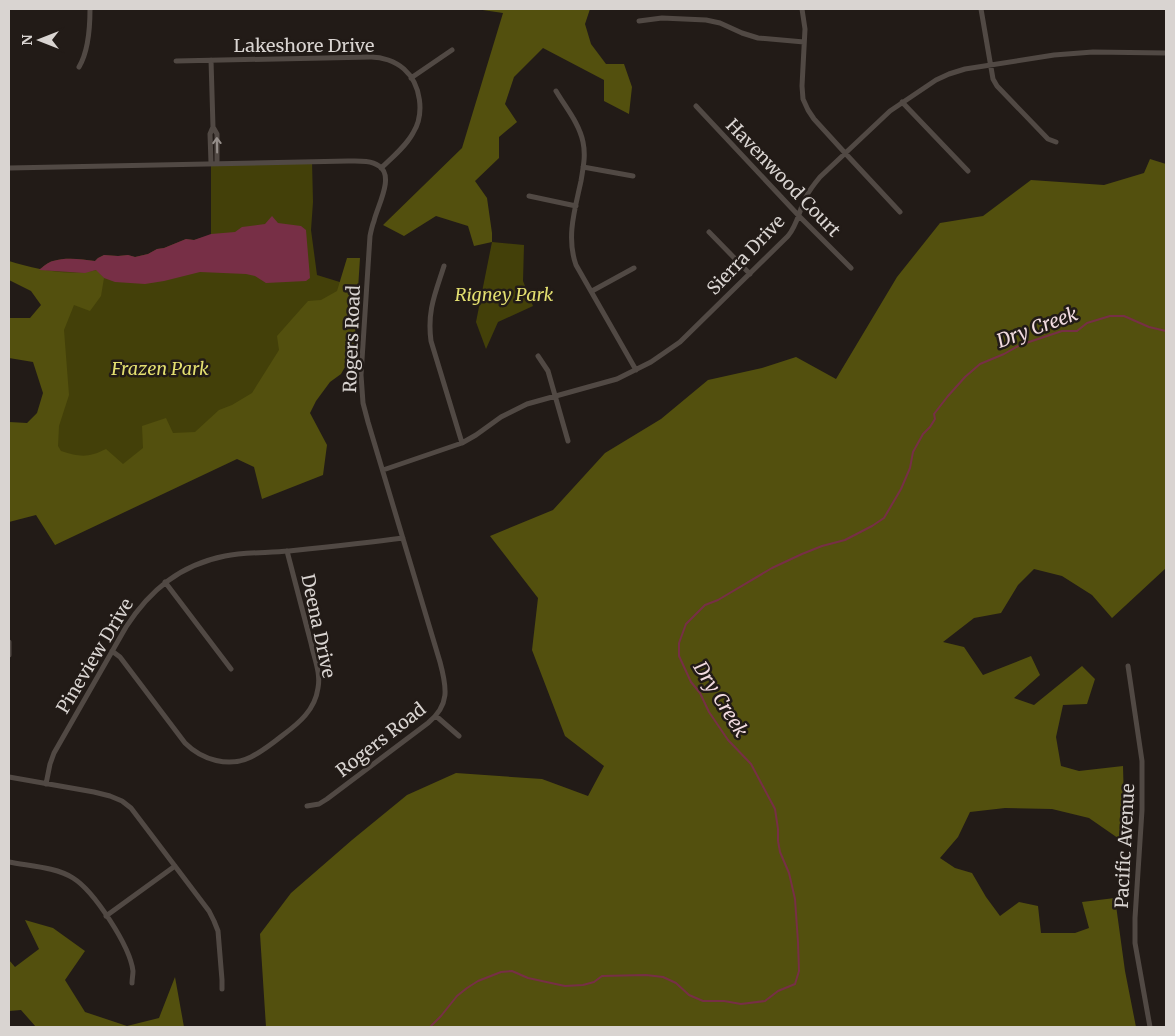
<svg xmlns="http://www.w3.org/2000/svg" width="1175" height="1036" font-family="Merriweather,serif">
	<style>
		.green { fill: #434009 }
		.forest { fill: #53500e }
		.water { fill: #772f46 }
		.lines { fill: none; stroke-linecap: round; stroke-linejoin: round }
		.stream { stroke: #772f46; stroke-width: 2 }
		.street { stroke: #514944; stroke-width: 5 }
		.oneway { stroke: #958e8a }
		.labels { text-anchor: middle; stroke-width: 5; stroke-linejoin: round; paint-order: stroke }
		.street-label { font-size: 18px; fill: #d9d4d1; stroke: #221b17 }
		.park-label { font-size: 18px; font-style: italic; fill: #e3df70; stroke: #221b17 }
		.water-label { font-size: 19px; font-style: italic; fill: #f2dbe0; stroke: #221b17 }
	</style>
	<rect width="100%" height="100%" fill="#221b17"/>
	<!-- green -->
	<path class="green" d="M312 161 313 202 311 230 317 275 343 283 334 362 55 545 39 270C43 267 48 262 53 261 66 257 81 259 95 261L98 258 104 255 118 256 128 255 135 257 148 254 157 249 164 248 186 239 194 240 211 235V163Z
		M492 242 524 245 523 281 533 306 498 322 486 349 476 322Z"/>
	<!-- forest -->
	<path class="forest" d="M476 9H590L585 24 591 44 606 64H624L632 87 629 114 604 101V80L543 48 514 77 505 104 517 122 499 137V158L475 181 487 198 492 233V242L474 246 468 226 436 216 404 236 383 225 462 148 503 13Z
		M1150 159 1166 164V568L1112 618 1092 595 1062 576 1034 569 1018 585 1001 613 974 618 943 642 964 647 983 675 1031 656 1040 675 1014 698 1034 705 1082 666 1095 679 1087 704 1063 705 1056 737 1061 766 1079 771 1123 766 1125 843 1089 818 1052 809 1005 808 970 812 958 837 940 858 955 868 972 873 986 897 1000 916 1019 902 1038 906 1041 933H1075L1089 928 1082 902 1115 898 1125 971 1136 1027H266L260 934 291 893 352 840 407 795 456 773 542 779 588 796 604 766 565 736 532 650 538 598 490 536 553 510 605 453 661 419 708 380 762 368 796 357 836 379 897 277 940 223 983 216 1031 180 1104 185 1144 173Z
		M347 258H360L354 351 341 374 330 382 316 401 310 413 327 445 323 475 262 499 254 467 237 459 55 545 36 515 9 522V422L27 423 37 413 43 393 33 362 9 358V318H30L41 305 31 291 9 280V261C35 269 69 277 97 270L104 278 101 296 90 311 74 305 64 330 69 395 59 426 58 446 61 451C80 457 88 458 106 449L123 464 143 448 142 426 166 418 173 433 195 432 219 410 232 405 252 393 279 350 277 336 308 301 321 300 337 291Z
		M25 920 53 928 85 951 65 980 85 1012 127 1026 159 1018 175 977 184 1027H36L21 1010 9 1011V960L15 967 39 949Z"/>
	<!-- water -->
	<path class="water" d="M272 216 278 223 301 226 306 230 310 278 306 281 266 283 255 276 246 274 200 272 164 281 145 284 115 282 104 278 96 270 85 273 39 270C43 267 48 262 53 261 66 257 81 259 95 261L98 258 104 255 118 256 128 255 135 257 148 254 157 249 164 248 186 239 194 240 211 234 235 232 242 227 265 224Z"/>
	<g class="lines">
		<!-- stream -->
		<path class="stream" d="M430 1027 441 1016 457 996 467 988 478 981 501 972 512 971 528 978 565 986 583 985 594 982 602 976 646 975 663 977 676 983 689 995 703 1001H724L741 1004 765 1001 778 991 795 984 799 971 798 942 795 899 789 873 780 852 778 841V829L775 809 751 764 728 740 709 712 700 693 691 682 679 656V643L686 624 705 605 718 600 772 568 802 554 822 546 845 540 872 526 884 518 901 489 910 468 913 452 923 434 930 427 935 419 934 414 948 396 965 377 980 364 1004 354 1020 345 1062 331H1077L1087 323 1110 316H1124L1149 327 1166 331"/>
		<!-- street -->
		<path class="street" d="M802 9 805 29 802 86 803 99 808 110 814 119 845 153 900 212
			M981 9 993 79 997 86 1048 139 1056 142
			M639 21 662 18 706 20 720 23 742 33 758 38 804 42
			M176 61 371 57C382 57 395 61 404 69 421 84 425 114 413 133 406 146 392 158 381 168
			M79 67C88 52 90 26 90 9
			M411 78 452 50
			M556 91C566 108 579 123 583 142 586 156 583 168 581 181 575 209 566 237 576 265L636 370
			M902 102 968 171
			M696 106 799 216 851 268
			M213 127 217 134V163
			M211 163 210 134 213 127 211 60
			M583 167 633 176
			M9 168 348 161C358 161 371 160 379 166 395 176 377 207 374 221 372 226 371 231 370 236L361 375 363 403 368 422 440 662C447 688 450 705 428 723L327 799 319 804 307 806
			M529 196 576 206
			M709 232 750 274
			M444 266C435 294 427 311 431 341L462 443
			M592 291 634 268
			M538 356 548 371 568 441
			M383 470 462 443 476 435 501 417 527 404 617 379 651 362 680 342 788 236C798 224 799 210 806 197 810 189 815 183 820 177L890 111 936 80 949 74 965 69 1054 55 1093 52 1166 53
			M165 582 231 669
			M9 642V655
			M112 651 120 657 185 743C202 760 229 768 251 757 263 751 273 743 283 735 299 723 315 710 318 688 321 673 314 658 311 643 303 613 295 582 287 551
			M1128 666 1142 761V810L1135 918V943L1150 1027
			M436 716 459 736
			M9 777 94 792 110 796 122 801 131 808 209 911 214 921 218 931 222 980V989
			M46 784 50 764 54 753 126 627C150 590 180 565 225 556 246 552 268 553 289 551 327 547 365 543 403 538
			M9 862C29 866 56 867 73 878 94 891 130 946 133 971 133 975 132 979 132 983
			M106 916 175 866"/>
	</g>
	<!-- one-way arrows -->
	<defs><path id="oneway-shaft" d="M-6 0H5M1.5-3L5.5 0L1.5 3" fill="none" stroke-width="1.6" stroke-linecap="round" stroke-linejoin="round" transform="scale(1.25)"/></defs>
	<use class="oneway" href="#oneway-shaft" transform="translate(217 145) rotate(-91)"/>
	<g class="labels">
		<!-- street labels -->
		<g class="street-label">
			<text x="304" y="52">Lakeshore Drive</text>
			<text transform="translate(783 178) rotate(46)" y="6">Havenwood Court</text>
			<text transform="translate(746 255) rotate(-46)" y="6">Sierra Drive</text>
			<text transform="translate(352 339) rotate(-88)" y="6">Rogers Road</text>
			<text transform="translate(318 626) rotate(78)" y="6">Deena Drive</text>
			<text transform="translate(95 656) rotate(-59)" y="6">Pineview Drive</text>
			<text transform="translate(381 740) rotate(-38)" y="6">Rogers Road</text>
			<text transform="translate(1125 846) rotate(-87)" y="6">Pacific Avenue</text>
		</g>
		<!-- park labels -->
		<g class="park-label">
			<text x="504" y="301">Rigney Park</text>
			<text x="160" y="375">Frazen Park</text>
		</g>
		<!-- water labels -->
		<g class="water-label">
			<text transform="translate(1037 327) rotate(-20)" y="7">Dry Creek</text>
			<text transform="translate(721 699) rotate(58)" y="7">Dry Creek</text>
		</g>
	</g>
	<!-- border -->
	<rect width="1175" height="1036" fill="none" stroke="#d9d4d1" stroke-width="20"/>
	<!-- north arrow -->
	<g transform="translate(40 40) rotate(270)" stroke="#221b17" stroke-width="4" paint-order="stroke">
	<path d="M0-4L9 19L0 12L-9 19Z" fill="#d9d4d1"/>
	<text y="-8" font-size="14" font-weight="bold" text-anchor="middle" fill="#d9d4d1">N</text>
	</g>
</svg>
